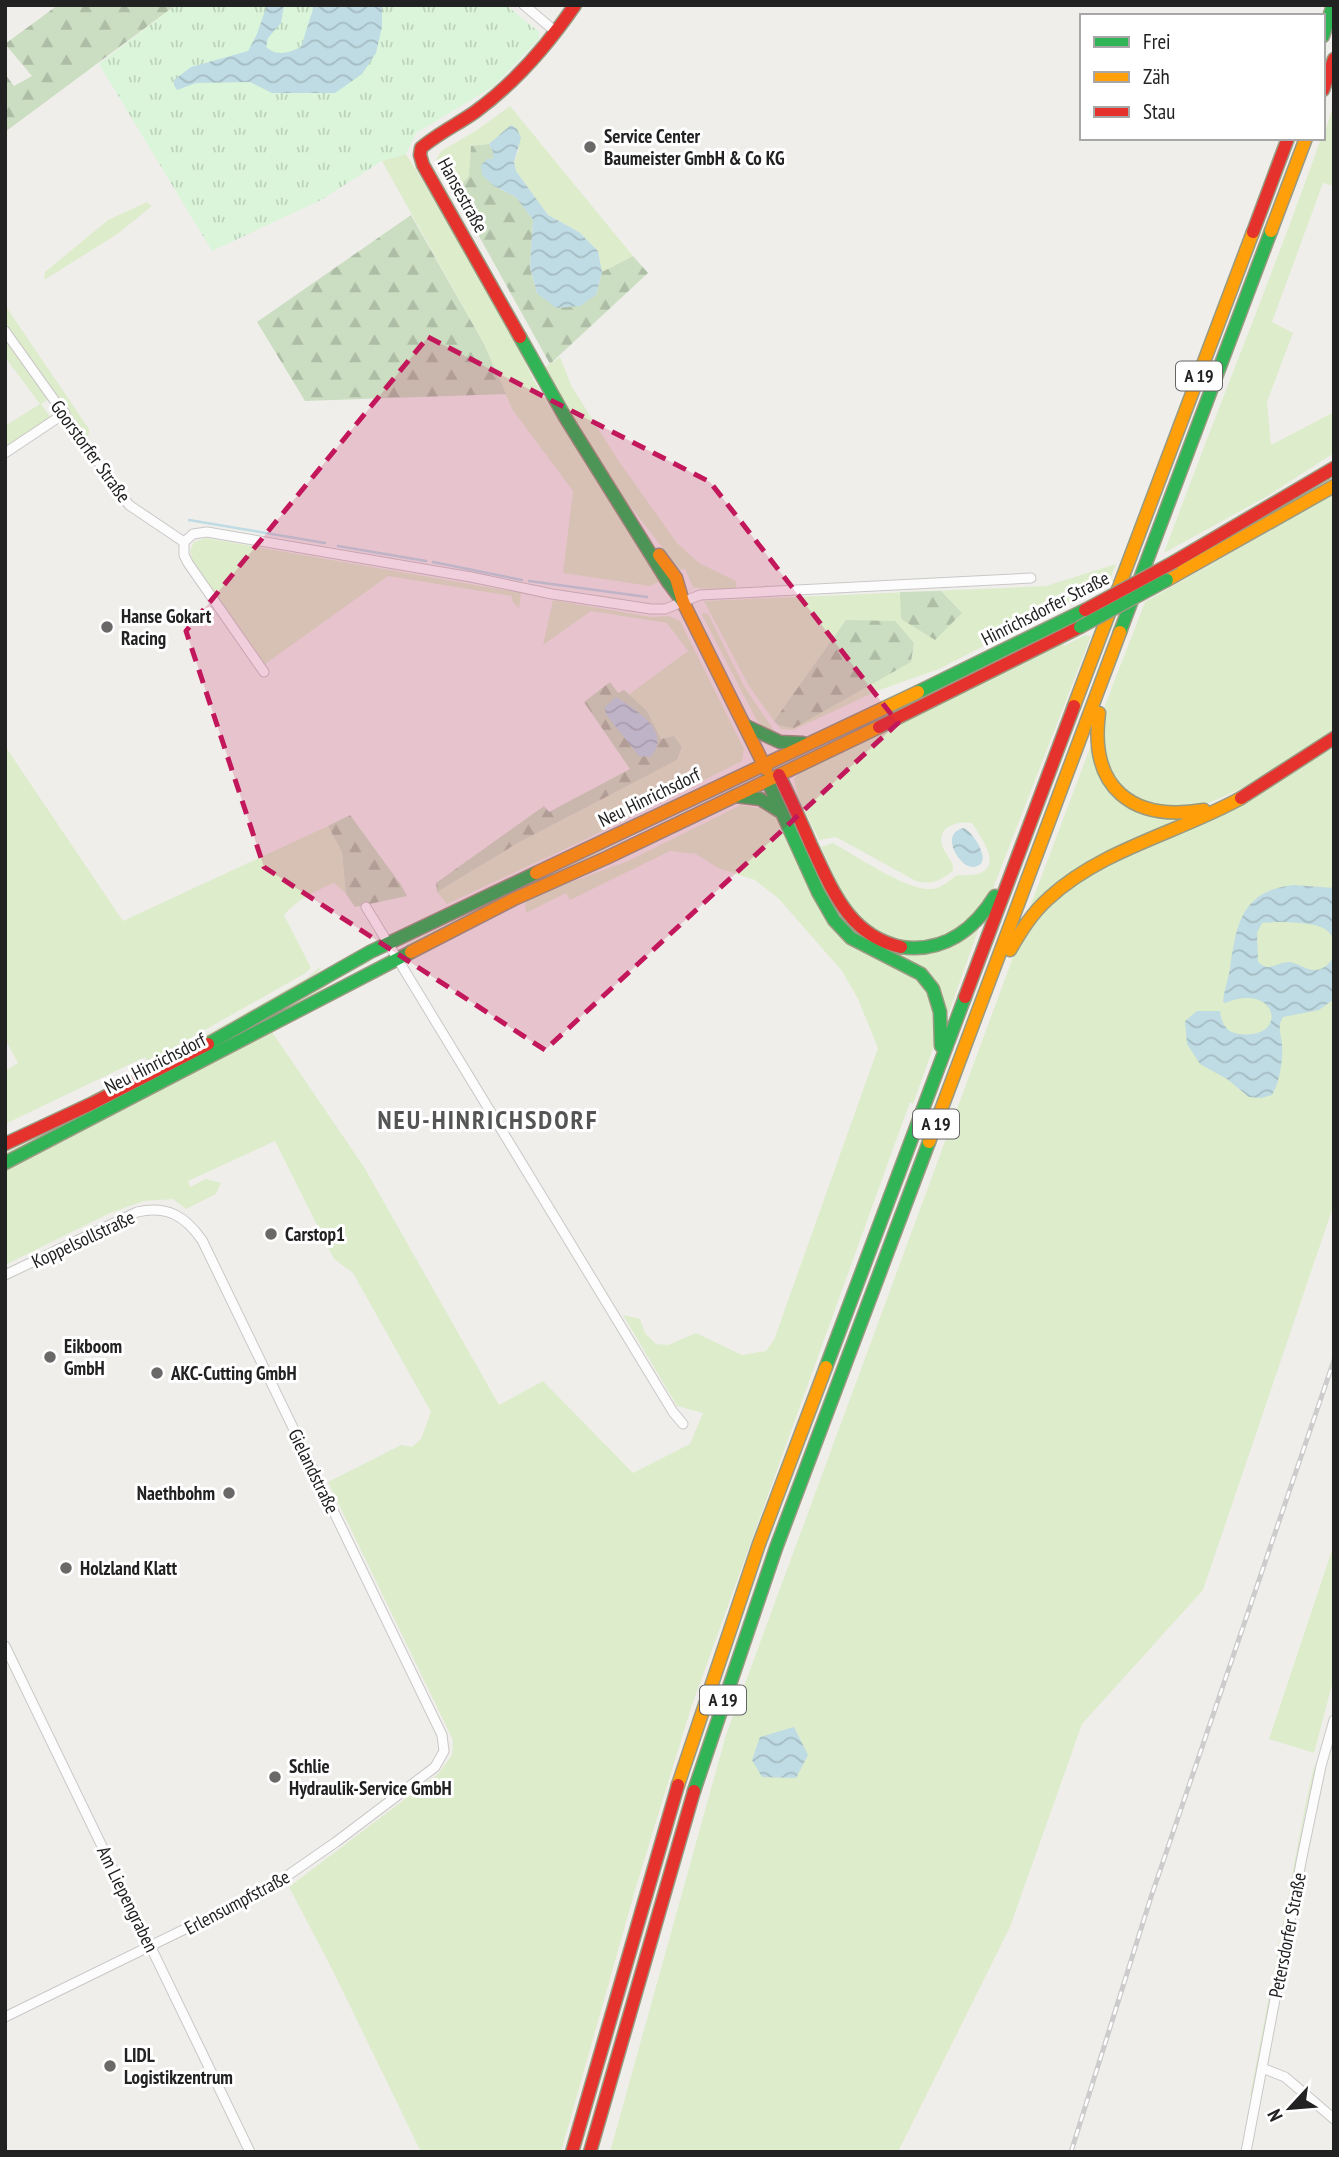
<svg xmlns="http://www.w3.org/2000/svg" width="1339" height="2157" font-family="'PT Sans Narrow',sans-serif">
	<style>
		.grass { fill: #ddeccb }
		.forest { fill: url(#forest-firs) }
		.park { fill: url(#park-tufts) }
		.water { fill: url(#water-waves) }
		.lines { fill: none; stroke-linecap: round; stroke-linejoin: round }
		.stream { stroke: #bfdbe3; stroke-width: 2.5 }
		.street-casing { stroke: #c9c8c7; stroke-width: 11 }
		.fast-casing { stroke: #999a82; stroke-width: 15 }
		.slow-casing { stroke: #999a82; stroke-width: 15 }
		.jam-casing { stroke: #999a82; stroke-width: 15 }
		.street { stroke: #fdfcfc; stroke-width: 9 }
		.fast { stroke: #30b455; stroke-width: 12 }
		.slow { stroke: #ff9f0a; stroke-width: 12 }
		.jam { stroke: #e5322d; stroke-width: 12 }
		.rail-casing { stroke: #ccc; stroke-width: 5 }
		.rail { stroke: #fff; stroke-width: 2.5; stroke-dasharray: 8; stroke-linecap: butt }
		.fast-bridge-casing { stroke: #999a82; stroke-width: 15; stroke-linecap: butt }
		.jam-bridge-casing { stroke: #999a82; stroke-width: 15; stroke-linecap: butt }
		.fast-bridge { stroke: #30b455; stroke-width: 12 }
		.jam-bridge { stroke: #e5322d; stroke-width: 12 }
		.marked { fill: #c2185b; fill-opacity: 0.2; stroke: #c2185b; stroke-width: 5; stroke-dasharray: 14 9; stroke-linejoin: round }
		.poi-dot { fill: #6a6968; stroke: #fff; stroke-width: 2.5 }
		.labels { text-anchor: middle; stroke-width: 6; stroke-linejoin: round; paint-order: stroke }
		.shield { fill: #fff; stroke: #646464; stroke-width: 2 }
		.shield-label { font-size: 18px; font-weight: bold; fill: #222 }
		.poi-label { font-size: 19px; font-weight: bold; fill: #222; stroke: #fff; text-anchor: start }
		.street-label { font-size: 19px; fill: #222; stroke: #fff }
		.district-label { font-size: 26px; font-weight: bold; letter-spacing: 2px; fill: #555; stroke: #fff }
	</style>
	<defs>
		<pattern id="forest-firs" width="22" height="20" patternUnits="userSpaceOnUse" patternTransform="scale(1.75)"><rect width="22" height="20" fill="#cbdec1"/><path d="M5 1l3.5 6h-7zM16 11l3.5 6h-7z" fill="#aebea6"/></pattern>
		<pattern id="park-tufts" width="24" height="20" patternUnits="userSpaceOnUse" patternTransform="scale(1.75)"><rect width="24" height="20" fill="#daf5da"/><path d="M3 7l-1-3M5 7V3M7 7l1-3M15 17l-1-3M17 17v-4M19 17l1-3" fill="none" stroke="#bbd2bb"/></pattern>
		<pattern id="water-waves" width="16" height="10" patternUnits="userSpaceOnUse" patternTransform="scale(1.75)"><rect width="16" height="10" fill="#bfdbe3"/><path d="M0 5q4-4 8 0t8 0" fill="none" stroke="#a4bcc2"/></pattern>
	</defs>
	<rect width="100%" height="100%" fill="#f0eeeb"/>
	<!-- grass -->
	<path class="grass" d="M1334 103V186L1323 183 1272 322 1293 333 1267 402 1271 445 1334 412V453L1266 497 1164 553C1215 414 1272 278 1321 138H1323Z
		M510 106 633 256 602 272 598 251 579 232 548 215 516 171 514 162 519 150 512 125 489 144 471 146 470 176 455 193 436 160 441 151 477 130Z
		M406 154 450 224 510 328 534 381 659 582 650 586 563 573 573 491 512 409 484 344 382 161Z
		M147 202 152 206 116 235 44 280 45 272 108 220Z
		M5 305 89 429 88 440 56 394 41 404 51 418 5 448V426L40 404 5 357Z
		M560 357 572 387 618 460 677 543 699 563 736 581V589L711 590 693 587 685 569 680 570 619 492 543 369Z
		M1334 494V733L1267 777 1200 807 1164 811 1128 795 1104 762 1102 713 1145 602Z
		M206 538 521 593 519 608 512 601V596L388 576 265 664 192 560 190 551 194 542Z
		M1116 564 1109 582 939 669 877 691 793 730 781 729 778 725 794 727 911 662 914 643 846 620 774 721 749 686 704 601 1046 586Z
		M553 600 651 617 669 616 680 621 744 749 742 761 584 840 447 904 437 892 516 844 677 760 682 748 674 736 661 739 647 711 628 695 688 651 667 623 591 611 543 645Z
		M701 613 708 614 744 686 775 732 774 735 762 727 756 719Z
		M1085 635 1091 636 987 904 952 935 912 945 877 935 848 907 821 847 833 843C856 856 905 889 928 889 940 890 948 882 957 875 1006 878 990 850 972 823 958 821 937 826 942 845 945 855 954 860 953 871 939 881 933 885 916 881L836 837 819 840 798 797 794 779 801 771 1062 642 1064 646Z
		M1091 745 1105 785 1189 818 1130 843 1025 920Z
		M5 746 123 921 328 826 342 852 346 894 334 883C315 891 298 899 284 915L311 968 304 974 148 1062 145 1057 5 1124V1071L18 1063 5 1039Z
		M1334 748V1204L1203 1590 1082 1724 1010 1927 898 2152H610L726 1735 1016 949 1034 921 1083 876Z
		M746 777 747 779 408 947 407 944Z
		M741 805 764 809 779 819 819 908 918 978 933 998 936 1040 913 1104 910 1102 691 1708 636 1887 561 2152H421L333 1971 289 1887 438 1774 452 1755 453 1740 328 1482 401 1445 412 1447 421 1439 431 1412 353 1273 334 1259 275 1141 188 1181 190 1187 206 1179 221 1183 216 1194 186 1209 173 1199 144 1201 110 1213 5 1265V1170L272 1032 364 1167 499 1405 543 1381 633 1473 690 1444 703 1413 677 1406 623 1315 640 1319 645 1333 656 1344 668 1345 696 1333 742 1355 766 1351 774 1340 878 1048 858 999 842 971 779 899 755 880 718 868 696 854 670 851 570 900 566 893 526 913 525 899 628 861Z
		M825 892 898 950 980 925 948 1015 943 1001 873 946Z
		M369 959 370 962 334 981 317 993 208 1054 5 1158V1153L207 1051Z
		M320 967 321 969 306 982 141 1074 5 1139V1136C110 1090 209 1034 308 977Z
		M1334 1544V1677L1314 1753 1269 1739Z
		M1314 1766 1316 1768 1306 1809 1254 2092 1250 2096 1305 1807Z"/>
	<!-- forest -->
	<path class="forest" d="M58 5H176L5 132V74L14 86 32 76 5 44Z
		M489 144 493 152 494 186 516 197 533 220 530 268 537 293 596 295 602 272 633 256 648 273 550 364 455 193 469 176 471 146Z
		M411 215 484 344 506 394 305 401 257 322Z
		M941 591 962 613 935 640 901 619 900 592Z
		M846 620 895 621 914 643 911 662 794 728 778 725 774 721Z
		M610 682 618 693 624 690 647 711 661 739 674 736 682 747 677 760 516 844 437 892 436 883 544 806 549 812 630 769 584 702Z
		M350 815 401 885 407 896 355 907 346 894 342 852 328 826Z"/>
	<!-- park -->
	<path class="park" d="M176 5H506L539 32V39L494 86 416 133 406 154 382 161 321 200 212 251 99 64Z"/>
	<!-- water -->
	<path class="water" d="M267 5H284L281 23 268 38 266 47C277 57 289 53 301 47L313 9 312 5H382V27L376 53 362 74 335 93H272L250 82 196 83 177 90 174 85V80L191 67 248 51 257 34Z
		M511 125 517 129 521 138 514 162 516 171 548 215 579 232 598 251 602 272 596 295 580 306 556 308 537 293 530 267 533 220 516 197 494 186 482 175 481 165 487 159H493V152L489 144Z
		M616 697C635 709 674 732 650 757L639 756 607 716 604 708Z
		M964 828C974 833 995 865 973 867 960 868 938 833 964 828Z
		M1293 885 1334 888V938C1330 934 1327 929 1321 927 1309 922 1275 921 1262 923L1257 933 1258 962C1270 973 1276 962 1289 962 1299 963 1307 971 1316 970 1324 969 1329 964 1334 957V999L1319 1010 1283 1017C1277 1027 1281 1033 1282 1045 1283 1061 1280 1081 1272 1095L1261 1098 1249 1097 1227 1079 1200 1064 1187 1044 1185 1021 1197 1011H1220C1221 1022 1226 1033 1239 1034 1290 1040 1278 981 1225 1003L1223 1002C1224 990 1228 980 1230 969 1236 925 1241 891 1293 885Z
		M794 1727 808 1755 796 1778 762 1777 752 1760 760 1737Z"/>
	<g class="lines">
		<!-- stream -->
		<path class="stream" d="M189 520 325 543
			M338 546 426 561
			M433 562 522 580
			M529 581 647 597"/>
		<!-- street casing -->
		<g class="street-casing">
			<path id="street" d="M524 5 556 32
				M5 331 129 505 184 542
				M5 453 65 413
				M184 542 193 534 207 532 471 577 552 594 651 609H665L700 595 1031 578
				M184 542V555L188 563 264 672
				M366 907 673 1412 683 1424
				M5 1275 137 1212C167 1205 185 1216 202 1240L442 1735 444 1751 435 1767 336 1842 271 1887 5 2017
				M5 1646 250 2152
				M1262 2068 1285 2077 1334 2119
				M1246 2152 1302 1857 1321 1766 1334 1720"/>
		</g>
		<!-- fast casing -->
		<g class="fast-casing">
			<path id="fast" d="M1323 36 1333 5
				M520 337 565 417 668 582 683 602
				M1120 632 1271 231
				M918 692 1085 610
				M746 726 780 742 803 743
				M767 780 818 892 834 920 851 938 921 974 933 989 940 1012 941 1046
				M735 796 760 799 781 812
				M901 947C943 953 974 930 995 896
				M208 1044 370 952 536 873
				M5 1163 411 952
				M826 1367 965 997
				M694 1791 776 1548 929 1142"/>
		</g>
		<!-- slow casing -->
		<g class="slow-casing">
			<path id="slow" d="M1271 231 1306 138
				M659 555 676 578 683 602 766 769
				M1167 580 1334 486
				M1074 706 1253 232
				M1099 713C1089 788 1132 822 1204 810
				M536 873 918 692
				M1010 950C1021 931 1032 913 1049 898 1102 849 1178 833 1241 798
				M411 952 514 899 606 858 879 727
				M929 1142 1120 632
				M678 1785 759 1544 826 1367"/>
		</g>
		<!-- jam casing -->
		<g class="jam-casing">
			<path id="jam" d="M1323 90 1334 59
				M1253 232 1288 138
				M520 337 423 165 420 155 421 148C437 134 458 124 475 112 516 82 547 46 575 5
				M1174 562 1334 468
				M879 727 1080 627
				M779 775C790 798 801 821 811 845 832 889 848 935 901 947
				M1241 798 1334 738
				M965 997 1074 706
				M5 1144 93 1103 208 1044
				M572 2152 678 1785
				M590 2152 694 1791"/>
		</g>
		<!-- street -->
		<use href="#street" class="street"/>
		<!-- fast -->
		<use href="#fast" class="fast"/>
		<!-- slow -->
		<use href="#slow" class="slow"/>
		<!-- jam -->
		<use href="#jam" class="jam"/>
		<!-- rail casing -->
		<g class="rail-casing">
			<path id="rail" d="M1071 2152 1151 1897 1334 1360"/>
		</g>
		<!-- rail -->
		<use href="#rail" class="rail"/>
		<!-- fast-bridge casing -->
		<g class="fast-bridge-casing">
			<path id="fast-bridge" d="M1080 627 1167 580"/>
		</g>
		<!-- jam-bridge casing -->
		<g class="jam-bridge-casing">
			<path id="jam-bridge" d="M1085 610 1174 562"/>
		</g>
		<!-- fast-bridge -->
		<use href="#fast-bridge" class="fast-bridge"/>
		<!-- jam-bridge -->
		<use href="#jam-bridge" class="jam-bridge"/>
	</g>
	<!-- marked area -->
	<path class="marked" d="M428 337 710 482 898 723 545 1050 264 867 186 631Z"/>
	<!-- markers -->
	<g class="poi-dot">
		<circle cx="590" cy="147" r="7"/>
		<circle cx="107" cy="627" r="7"/>
		<circle cx="271" cy="1234" r="7"/>
		<circle cx="50" cy="1357" r="7"/>
		<circle cx="157" cy="1373" r="7"/>
		<circle cx="229" cy="1493" r="7"/>
		<circle cx="66" cy="1568" r="7"/>
		<circle cx="275" cy="1777" r="7"/>
		<circle cx="110" cy="2066" r="7"/>
	</g>
	<g class="labels">
		<!-- shield labels -->
		<g class="shield">
			<rect x="1176" y="361.5" width="46" height="29" rx="5"/>
			<rect x="913" y="1109.5" width="46" height="29" rx="5"/>
			<rect x="700" y="1685.5" width="46" height="29" rx="5"/>
		</g>
		<g class="shield-label">
			<text x="1199" y="382">A 19</text>
			<text x="936" y="1130">A 19</text>
			<text x="723" y="1706">A 19</text>
		</g>
		<!-- poi labels -->
		<g class="poi-label">
			<text x="604" y="143">Service Center<tspan x="604" dy="22">Baumeister GmbH &amp; Co KG</tspan></text>
			<text x="121" y="623">Hanse Gokart<tspan x="121" dy="22">Racing</tspan></text>
			<text x="285" y="1241">Carstop1</text>
			<text x="64" y="1353">Eikboom<tspan x="64" dy="22">GmbH</tspan></text>
			<text x="171" y="1380">AKC-Cutting GmbH</text>
			<text x="215" y="1500" text-anchor="end">Naethbohm</text>
			<text x="80" y="1575">Holzland Klatt</text>
			<text x="289" y="1773">Schlie<tspan x="289" dy="22">Hydraulik-Service GmbH</tspan></text>
			<text x="124" y="2062">LIDL<tspan x="124" dy="22">Logistikzentrum</tspan></text>
		</g>
		<!-- street labels -->
		<g class="street-label">
			<text transform="translate(463 195) rotate(61)" y="7">Hansestraße</text>
			<text transform="translate(91 451) rotate(54)" y="7">Goorstorfer Straße</text>
			<text transform="translate(1045 608) rotate(-27)" y="7">Hinrichsdorfer Straße</text>
			<text transform="translate(649 797) rotate(-26)" y="7">Neu Hinrichsdorf</text>
			<text transform="translate(155 1063) rotate(-27)" y="7">Neu Hinrichsdorf</text>
			<text transform="translate(83 1239) rotate(-25)" y="7">Koppelsollstraße</text>
			<text transform="translate(314 1471) rotate(64)" y="7">Gielandstraße</text>
			<text transform="translate(128 1899) rotate(64)" y="7">Am Liepengraben</text>
			<text transform="translate(237 1902) rotate(-28)" y="7">Erlensumpfstraße</text>
			<text transform="translate(1287 1935) rotate(-79)" y="7">Petersdorfer Straße</text>
		</g>
		<!-- district labels -->
		<g class="district-label">
			<text x="488" y="1129">NEU-HINRICHSDORF</text>
		</g>
	</g>
	<!-- border -->
	<rect width="1339" height="2157" fill="none" stroke="#222222" stroke-width="14"/>
	<!-- legend -->
	<rect x="1080" y="14" width="245" height="126" fill="#ffffff" stroke="#a7a7a7" stroke-width="2"/>
	<rect x="1094" y="37" width="35" height="10" fill="#30b455" stroke="#a7a7a7" stroke-width="2"/>
	<text x="1143" y="49" font-size="21" fill="#222222">Frei</text>
	<rect x="1094" y="72" width="35" height="10" fill="#ff9f0a" stroke="#a7a7a7" stroke-width="2"/>
	<text x="1143" y="84" font-size="21" fill="#222222">Zäh</text>
	<rect x="1094" y="107" width="35" height="10" fill="#e5322d" stroke="#a7a7a7" stroke-width="2"/>
	<text x="1143" y="119" font-size="21" fill="#222222">Stau</text>
	<!-- north arrow -->
	<g transform="translate(1290 2108) rotate(244)" stroke="#ffffff" stroke-width="5" paint-order="stroke">
	<path d="M0-5L12 26L0 18L-12 26Z" fill="#222222"/>
	<text y="-10" font-size="19" font-weight="bold" text-anchor="middle" fill="#222222">N</text>
	</g>
</svg>
